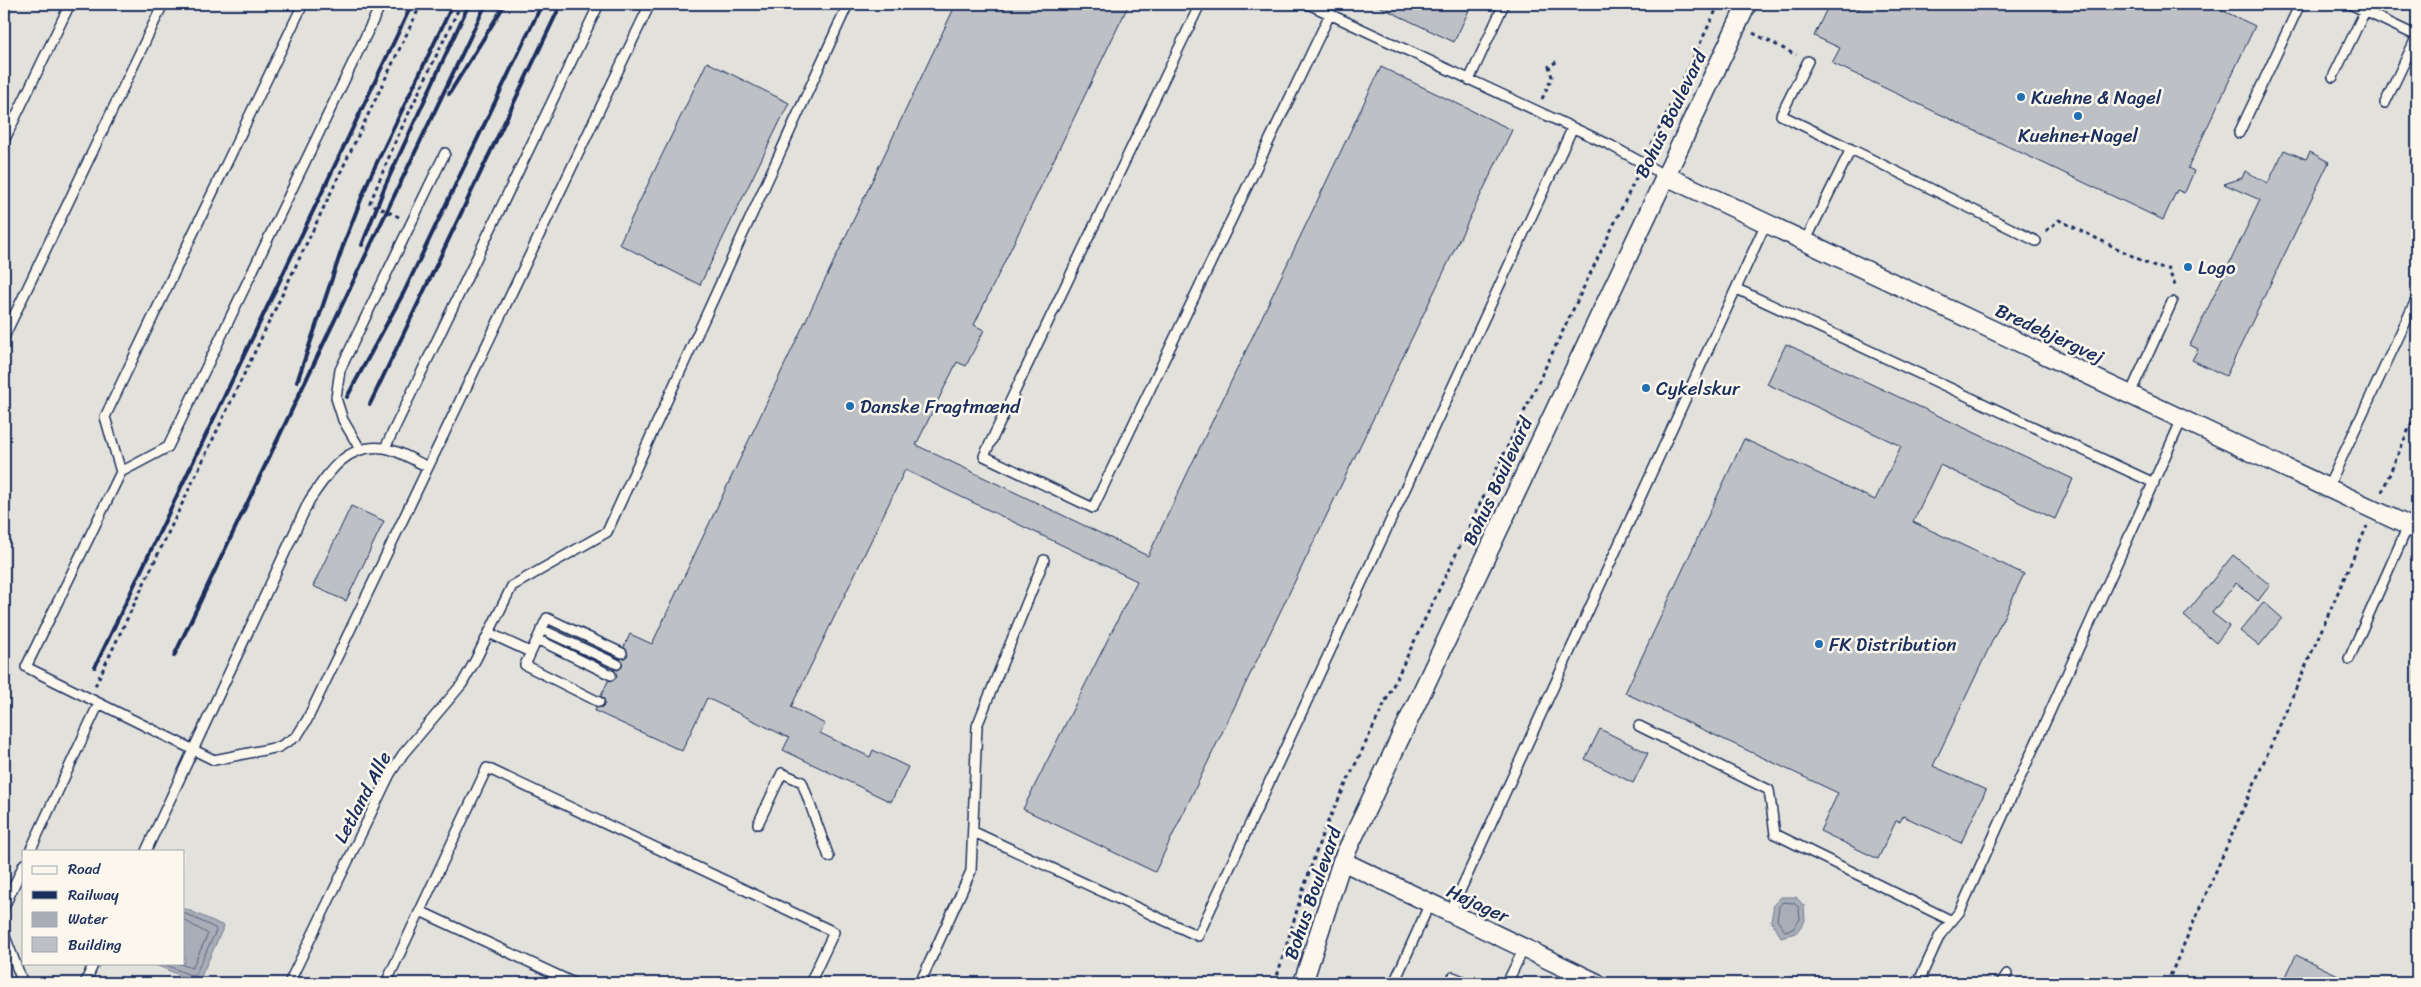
<svg xmlns="http://www.w3.org/2000/svg" width="2421" height="987" font-family="Sriracha,sans-serif">
	<style>
		.built { fill: #e2e1dc; fill-rule: evenodd }
		.water { fill: #a9adb7; stroke: #707b93 }
		.lines { fill: none; stroke-linecap: round; stroke-linejoin: round }
		.shore { stroke: #546182; stroke-width: 1 }
		.building { fill: #bdc0c4; stroke: #1b2f5e }
		.lane-casing { stroke: #1b2f5e; stroke-width: 12 }
		.street-casing { stroke: #1b2f5e; stroke-width: 21 }
		.path { stroke: #1b2f5e; stroke-width: 3; stroke-dasharray: 4 4; stroke-linecap: butt }
		.lane { stroke: #fbf7ec; stroke-width: 9 }
		.street { stroke: #fbf7ec; stroke-width: 18 }
		.rail { stroke: #1b2f5e; stroke-width: 4 }
		.poi-dot { fill: #1f6fb2; stroke: #fbf7ec; stroke-width: 2 }
		.labels { text-anchor: middle; stroke-width: 5; stroke-linejoin: round; paint-order: stroke }
		.poi-label { font-size: 19px; fill: #1b2f5e; stroke: #fbf7ec; text-anchor: start }
		.street-label { font-size: 19px; fill: #1b2f5e; stroke: #fbf7ec }
	</style>
	<rect width="100%" height="100%" fill="#f2efe6"/>
	<filter id="ink" filterUnits="userSpaceOnUse"><feTurbulence type="fractalNoise" baseFrequency=".02" numOctaves="2"/><feDisplacementMap in="SourceGraphic" scale="10" xChannelSelector="R" yChannelSelector="G"/><feConvolveMatrix kernelMatrix="1 2 1 2 8 2 1 2 1" color-interpolation-filters="sRGB"/></filter>
	<g filter="url(#ink)">
		<!-- built -->
		<path class="built" d="M4 4H2417V983H4ZM24 851H184V963H24Z"/>
		<!-- water -->
		<path class="water" d="M1781 897H1796L1804 906 1805 921 1796 933 1781 937 1771 921 1774 904Z
			M184 908 224 926 198 983 151 963H184Z"/>
		<g class="lines">
			<!-- shore -->
			<path class="shore" d="M1783 902 1794 903 1799 908 1800 919 1793 929 1785 931 1777 920 1779 907Z
				M162 963 194 977 216 931 215 928 184 913
				M177 963 192 968 208 934 184 920"/>
		</g>
		<!-- building -->
		<path class="building" d="M956 4H1129L974 325 984 330 966 366 957 362 916 445 1148 556 1381 67 1512 130 1155 872 1023 809 1137 581 905 470 791 707 825 724 820 733 870 757 873 750 908 767 891 802 783 750 789 738 707 698 682 751 595 711 596 708 602 707 605 704 604 699 601 696 608 681 614 680 617 677 614 669 618 670 623 666 620 659 628 655 624 647 630 634 652 644Z
			M1374 4H1472L1454 42Z
			M1829 4H1848L1859 9 1862 4H2209L2255 26 2188 168 2194 171 2186 190 2184 193 2177 190 2163 220 1832 63 1840 48 1814 36Z
			M707 62 789 103 700 285 619 244Z
			M2284 150 2306 159 2310 152 2329 162 2226 376 2192 360 2198 349 2190 345 2260 200 2224 184 2242 178 2245 171 2268 183Z
			M1786 344 2073 479 2055 519 1940 465 1913 522 2024 574 1933 766 1986 790 1961 843 1903 816 1900 822 1896 821 1878 859 1820 831 1838 793 1625 693 1744 439 1875 500 1901 446 1767 384Z
			M351 506 384 521 346 601 313 586Z
			M2233 555 2270 585 2258 601 2236 583 2212 613 2229 626 2216 643 2184 616Z
			M2264 602 2282 618 2259 646 2240 631Z
			M1600 729 1648 753 1633 783 1585 759Z
			M2296 955 2355 983H2283Z"/>
		<g class="lines">
			<!-- lane casing -->
			<g class="lane-casing">
				<path id="lane" d="M381 4 168 447 121 472 26 667 214 760 279 747 297 736 307 720 650 4
					M1200 4 984 456 1093 508 1330 14
					M1308 4 1610 145 1664 175
					M2350 4 2417 36 2385 103
					M1808 61 1781 115 1851 149
					M2333 77 2365 11
					M1469 80 1504 4
					M2239 133 2300 4
					M4 141 70 4
					M1805 242 1851 149 2036 241
					M1737 289 2154 483
					M4 337 163 4
					M2130 394 2172 302
					M385 448 599 4
					M360 449 343 420 336 398 340 370 445 153
					M121 472 105 417 303 4
					M2328 487 2417 298
					M541 629 617 664
					M489 633 530 652
					M537 639 611 675
					M2349 659 2408 526
					M599 702 525 665 547 618 622 653
					M1639 726 1769 790 1775 834 1952 921
					M758 824 782 773 802 782 829 857
					M974 832 1198 936 1572 129
					M30 851 99 703
					M146 851 309 501C328 473 346 443 384 448 398 450 415 461 428 467
					M4 907 24 864
					M420 911 574 983
					M1450 913 1766 223
					M4 934 23 983
					M85 983 94 963
					M289 983 390 774 403 754 462 684 476 659 512 586 607 532 848 4
					M386 983 487 768 834 932 810 983
					M920 983 971 871 977 726 1044 560
					M1394 983 1430 903
					M1450 983 1453 977 1468 983
					M1507 983 1524 948
					M1918 983 1940 935 1960 911 2182 419
					M2001 983 2007 974"/>
			</g>
			<!-- street casing -->
			<g class="street-casing">
				<path id="street" d="M1664 175 2417 530
					M1342 861 1597 983
					M1303 983 1342 861 1747 4"/>
			</g>
			<!-- path -->
			<path class="path" d="M1753 33 1796 55
				M1542 99 1552 77 1549 66 1558 61
				M1648 152 1719 4
				M399 217 370 203 396 140 461 4
				M2046 231 2059 220 2157 268H2168L2176 288
				M2382 492 2417 410
				M95 686 421 4
				M1275 983 1303 890 1323 832 1637 176
				M2167 983 2367 526"/>
			<!-- lane -->
			<use href="#lane" class="lane"/>
			<!-- street -->
			<use href="#street" class="street"/>
			<!-- rail -->
			<path class="rail" d="M449 94 505 4
				M362 245 385 186 469 4
				M297 382 344 243 369 179 453 4
				M347 397 404 292 542 4
				M370 404 561 4
				M174 656 486 4
				M95 667 412 4"/>
		</g>
	</g>
	<!-- markers -->
	<g class="poi-dot">
		<circle cx="2021" cy="97" r="5"/>
		<circle cx="2078" cy="116" r="5"/>
		<circle cx="2188" cy="267" r="5"/>
		<circle cx="1646" cy="388" r="5"/>
		<circle cx="850" cy="406" r="5"/>
		<circle cx="1819" cy="644" r="5"/>
	</g>
	<g class="labels">
		<!-- poi labels -->
		<g class="poi-label">
			<text x="2031" y="104">Kuehne &amp; Nagel</text>
			<text x="2078" y="142" text-anchor="middle">Kuehne+Nagel</text>
			<text x="2198" y="274">Logo</text>
			<text x="1656" y="395">Cykelskur</text>
			<text x="860" y="413">Danske Fragtmænd</text>
			<text x="1829" y="651">FK Distribution</text>
		</g>
		<!-- street labels -->
		<g class="street-label">
			<text transform="translate(1670 114) rotate(-64)" y="7">Bohus Boulevard</text>
			<text transform="translate(2050 333) rotate(25)" y="7">Bredebjergvej</text>
			<text transform="translate(1497 481) rotate(-65)" y="7">Bohus Boulevard</text>
			<text transform="translate(362 797) rotate(-62)" y="7">Letland Alle</text>
			<text transform="translate(1312 893) rotate(-71)" y="7">Bohus Boulevard</text>
			<text transform="translate(1478 903) rotate(25)" y="7">Højager</text>
		</g>
	</g>
	<!-- margin -->
	<rect width="2421" height="987" fill="none" stroke="#fbf7ec" stroke-width="20"/>
	<rect x="10" y="10" width="2401" height="967" fill="none" stroke="#1b2f5e" stroke-width="2" filter="url(#ink)"/>
	<!-- legend -->
	<rect x="22" y="850" width="162" height="115" fill="#fbf7ec" stroke="#a1a7b3"/>
	<rect x="32" y="866" width="25" height="8" fill="#fbf7ec" stroke="#a1a7b3"/>
	<text x="68" y="874" font-size="15" fill="#1b2f5e">Road</text>
	<rect x="32" y="891" width="25" height="8" fill="#1b2f5e" stroke="#a1a7b3"/>
	<text x="68" y="900" font-size="15" fill="#1b2f5e">Railway</text>
	<rect x="32" y="912" width="25" height="15" fill="#a9adb7" stroke="#a1a7b3"/>
	<text x="68" y="924" font-size="15" fill="#1b2f5e">Water</text>
	<rect x="32" y="937" width="25" height="15" fill="#bdc0c4" stroke="#a1a7b3"/>
	<text x="68" y="950" font-size="15" fill="#1b2f5e">Building</text>
</svg>
